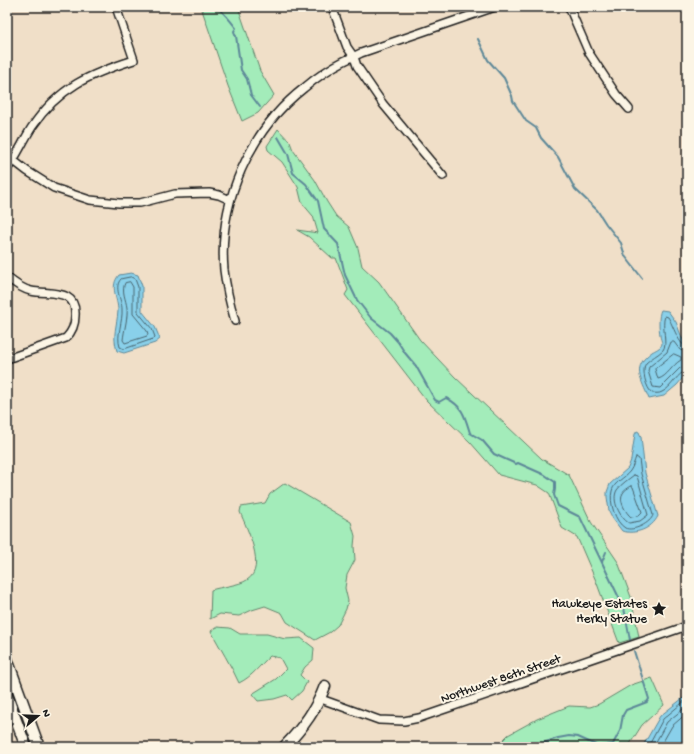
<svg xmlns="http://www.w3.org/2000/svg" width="694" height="754" font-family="'Gochi Hand',sans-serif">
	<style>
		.green { fill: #a3ecba; stroke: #60846b }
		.water { fill: #89d0ea; stroke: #5d8898 }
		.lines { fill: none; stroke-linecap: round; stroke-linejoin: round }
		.shore { stroke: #48646e; stroke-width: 1 }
		.stream { stroke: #5d8898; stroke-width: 2 }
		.street-casing { stroke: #1c1c1c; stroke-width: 10 }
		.secondary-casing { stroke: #1c1c1c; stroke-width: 13 }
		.street { stroke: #fcf5e5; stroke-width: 7 }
		.secondary { stroke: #fcf5e5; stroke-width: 10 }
		.labels { text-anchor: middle; stroke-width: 4; stroke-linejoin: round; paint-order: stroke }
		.poi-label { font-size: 13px; fill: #1c1c1c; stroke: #fcf5e5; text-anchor: end }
		.street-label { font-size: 13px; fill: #1c1c1c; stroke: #fcf5e5 }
	</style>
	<rect width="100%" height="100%" fill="#f0dfc8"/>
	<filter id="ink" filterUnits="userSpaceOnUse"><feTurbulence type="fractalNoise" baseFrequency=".025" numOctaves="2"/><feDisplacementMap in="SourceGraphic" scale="8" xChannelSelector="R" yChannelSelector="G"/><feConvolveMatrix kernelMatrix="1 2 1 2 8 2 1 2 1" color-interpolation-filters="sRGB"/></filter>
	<g filter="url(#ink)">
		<!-- green -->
		<path class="green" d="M201 7H238L260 71 274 95 258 113 242 121 228 86Z
			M278 129 290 142 293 150 315 180 327 202 336 216 349 227 358 248 362 266 379 282 420 340 455 377 542 459 569 475 591 522 618 562 631 597 639 637 619 643 596 581 577 537 562 528 549 493 537 485 499 475 470 442 427 401 345 295 348 290 336 258H332L309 237 297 230 318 233 313 216 302 203 298 187 282 162 268 150 267 146Z
			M285 483 351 522 355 536 354 546 355 560 347 575 345 588 348 601 346 609 338 625 330 632 315 640 287 622 282 613 265 606 252 610 239 616 220 614 210 619 211 590C220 587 240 585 247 580 267 568 247 529 240 512L241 507 265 503 270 494Z
			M217 627 230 628 240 634H267L285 639 301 638 314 648 313 660 305 667 300 675 307 682 302 691 292 700 287 695 274 699 258 701 252 694 276 679 286 669 280 658 270 656C259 666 253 676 239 683 231 665 220 648 211 631Z
			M652 678 664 705 642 725 628 747H496L508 735 537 719 569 706 590 707 599 704 631 685Z"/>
		<!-- water -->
		<path class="water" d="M131 273 138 275 142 286V311L155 327 160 339 155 343 124 353 117 351C112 335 117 326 118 311 118 298 109 287 119 275Z
			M661 310 668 311 676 322 682 338 687 345V373L677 385 664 396 649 399C641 379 631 367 652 352 655 350 661 348 662 344 662 341 660 338 660 335 659 329 658 316 661 310Z
			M637 431 639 432 641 437 645 473 658 516C652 529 635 535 622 531L613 519 609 511 607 497V492L610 484 628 468 631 460 635 434Z
			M687 695V747H644V744L660 716Z"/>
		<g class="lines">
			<!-- shore -->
			<path class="shore" d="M131 277 135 279 138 287V312L152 329 155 337 153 339 124 349 120 347C116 335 123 322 122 309 122 300 113 287 121 279Z
				M130 282 133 287V314L147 331 148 334 147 336 125 343 123 340C124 330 128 318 127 308 126 299 121 291 125 283Z
				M687 347C679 346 673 325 668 317L665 316C661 326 668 344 663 350 658 355 651 358 646 363 641 370 646 388 652 393 655 393 659 394 662 392 672 388 677 372 687 371
				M687 352 680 350 674 342H671L667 352 649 367 648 371 653 387 660 388 680 368 687 366
				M674 354 681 357V360C672 365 667 377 658 379L655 369Z
				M636 457 639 459 641 474 653 515C651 523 633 532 625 528 615 522 609 502 612 491 614 482 624 479 630 471 633 467 634 462 636 457Z
				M634 475 637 476 648 515 640 521 629 523C620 518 611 500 617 490 621 484 629 479 634 475Z
				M631 486 633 487 642 512 638 516 631 517C626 513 618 500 623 493 624 490 629 488 631 486Z
				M648 747 663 719 687 699
				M653 747 667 722 687 706
				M660 747 672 726 687 713"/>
			<!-- stream -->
			<path class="stream" d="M217 7C224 13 230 20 236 28L234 31 235 35 236 36 241 70 247 79 251 95 260 107
				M478 39 488 60 504 78 512 96 513 101 526 121 536 128 541 138 558 157 575 189 597 210 606 224 621 243 625 256 642 278
				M278 137 288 154 293 173 306 184 318 201 324 229 338 244 345 275 357 300 371 318 390 333 398 342 405 353 416 366 435 400 439 402 446 398C463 406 465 417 470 433L482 440 494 454 516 464 518 463 545 475 555 482V489L554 495 558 506 580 517 624 608 630 640
				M602 562 606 552
				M531 747 558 738 569 736 578 737 598 746 613 744 620 731 623 715 626 710 647 702 649 699 634 651"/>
			<!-- street casing -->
			<g class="street-casing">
				<path id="street" d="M332 7 347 47 354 57 357 66 383 104 443 176
					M569 7 589 53 616 94 629 109
					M7 158 14 161 27 171 54 188 90 200 119 203H140L175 194 209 193 219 195 230 200
					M7 169C17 156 23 141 32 127 59 87 90 74 134 60L116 7
					M7 277C14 283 22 289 31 291 50 295 77 288 75 316 75 325 72 332 66 338L7 359
					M235 321C230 304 226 287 224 270 218 202 250 130 304 88 316 78 330 68 344 61 350 58 355 56 361 53L495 7
					M321 699 379 720 404 721 419 718 687 626"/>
			</g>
			<!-- secondary casing -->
			<g class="secondary-casing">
				<path id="secondary" d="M7 659 39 747
					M7 696 26 747
					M284 747C301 730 317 708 325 686"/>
			</g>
			<!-- street -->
			<use href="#street" class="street"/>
			<!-- secondary -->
			<use href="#secondary" class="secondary"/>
		</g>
	</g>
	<!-- icons -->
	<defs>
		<g id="sight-bare" transform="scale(1.2)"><path d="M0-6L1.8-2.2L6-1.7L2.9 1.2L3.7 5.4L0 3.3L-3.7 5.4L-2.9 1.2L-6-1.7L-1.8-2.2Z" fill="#1c1c1c" stroke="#fcf5e5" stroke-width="2.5" paint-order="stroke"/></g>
	</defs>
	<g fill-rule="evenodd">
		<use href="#sight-bare" x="659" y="609"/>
	</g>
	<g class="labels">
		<!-- poi labels -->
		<g class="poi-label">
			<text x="647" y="607">Hawkeye Estates<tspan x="647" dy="15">Herky Statue</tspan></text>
		</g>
		<!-- street labels -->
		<g class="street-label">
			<text transform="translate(500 677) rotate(-19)" y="5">Northwest 86th Street</text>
		</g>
	</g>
	<!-- margin -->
	<rect width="694" height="754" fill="none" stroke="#fcf5e5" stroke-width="24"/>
	<rect x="12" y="12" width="670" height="730" fill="none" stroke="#1c1c1c" stroke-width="1.5" filter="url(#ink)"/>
	<!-- north arrow -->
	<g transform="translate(38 716) rotate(71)" stroke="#fcf5e5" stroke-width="3" paint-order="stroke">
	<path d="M0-3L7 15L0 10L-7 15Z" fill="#1c1c1c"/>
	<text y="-6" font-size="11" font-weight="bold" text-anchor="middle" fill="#1c1c1c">N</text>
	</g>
</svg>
